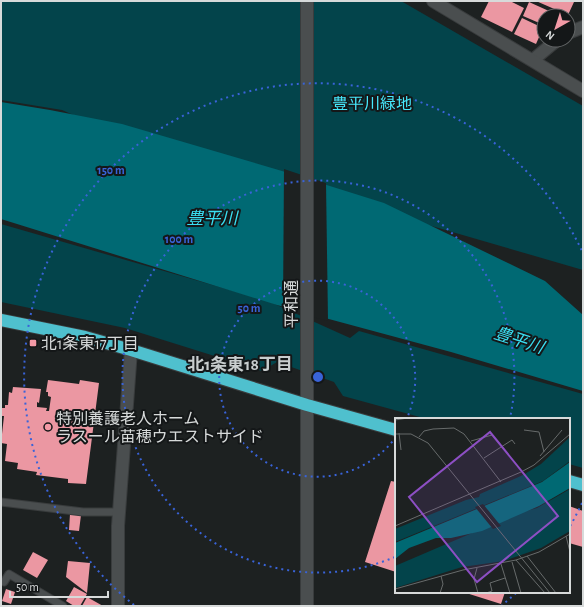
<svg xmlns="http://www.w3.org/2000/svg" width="584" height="607" font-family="'Alegreya Sans','Noto Sans JP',sans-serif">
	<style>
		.green { fill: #03444b }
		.water { fill: #006973 }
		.pier { fill: #1d2121 }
		.building { fill: #eb97a2 }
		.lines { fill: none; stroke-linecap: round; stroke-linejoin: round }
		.lane-casing { stroke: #393c3d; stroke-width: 9 }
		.street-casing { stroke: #393c3d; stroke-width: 14 }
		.secondary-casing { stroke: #393c3d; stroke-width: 14 }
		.highway-casing { stroke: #393c3d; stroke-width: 14 }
		.lane { stroke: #4a4e4f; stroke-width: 7 }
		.street { stroke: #4a4e4f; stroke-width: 12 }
		.secondary { stroke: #4a4e4f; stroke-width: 12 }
		.highway { stroke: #4fc0ce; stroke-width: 12 }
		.ring { fill: none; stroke: #3963d8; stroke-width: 2; stroke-dasharray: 2 4 }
		.poi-dot { fill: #f49aa6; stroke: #141718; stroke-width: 1.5 }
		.labels { text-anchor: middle; stroke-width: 4; stroke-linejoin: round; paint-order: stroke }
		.park-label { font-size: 16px; fill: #46e8fc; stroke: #141718 }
		.street-label { font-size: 16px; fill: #d7dada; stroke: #141718 }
		.poi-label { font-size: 16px; fill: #d7dada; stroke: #141718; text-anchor: start }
		.water-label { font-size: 17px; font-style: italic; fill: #3ae0f3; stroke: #141718 }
		.neighbourhood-label { font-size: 17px; font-weight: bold; fill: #c8cdce; stroke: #141718 }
		.inset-road { fill: none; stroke: #676b6b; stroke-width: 1 }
		.view { fill: #8d4fc4; fill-opacity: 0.15; stroke: #8d4fc4; stroke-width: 2 }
		.inset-edge { fill: none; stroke: #d7dada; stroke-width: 2 }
		.centre { fill: #3963d8; stroke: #141718; stroke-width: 2 }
		.ring-label { font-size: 12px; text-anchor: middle; font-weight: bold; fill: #3963d8; stroke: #141718; stroke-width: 4; stroke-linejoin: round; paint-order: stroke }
	</style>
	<rect width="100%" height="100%" fill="#1d2121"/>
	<!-- green -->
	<path class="green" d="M1 1H401L583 106V270L411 220 158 152 62 110 1 100Z
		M1 224 268 301 350 338 359 331 583 394V468L569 464V419H427L343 396 334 382 277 362 262 371 125 328 1 302Z"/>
	<!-- water -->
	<path class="water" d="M1 102 50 110 122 124 282 171 384 203 545 281 583 315V391L451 352 277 305 1 219Z"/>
	<!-- pier -->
	<path class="pier" d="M284 169 326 183 328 321 283 309Z"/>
	<!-- building -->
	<path class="building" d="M489 1H510L524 8 512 32 481 17Z
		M536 1H572L574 2 568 15Z
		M529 2 560 16H544V25L523 16Z
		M522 18 543 28 536 44 514 34Z
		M48 380 79 384 80 380 99 383 86 484 68 483V479L36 475 37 472 17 469 18 463 5 461 7 444 1 443 4 416H1V408H5V405H8L9 392 12 393 13 387 41 389 39 403 37 402V407L47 408 46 411H49L51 397 48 396V392H46Z
		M391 481 396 482V572L365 562Z
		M569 506 583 511V547L569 543Z
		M70 514 81 515 79 531 69 530Z
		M33 552 48 560 37 578 23 570Z
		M68 561 90 563 87 593 66 577Z
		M74 587 87 594 80 606H74L66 601Z
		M6 589 15 592 11 604 2 601Z
		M463 592H505L501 604Z
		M87 597 103 606H82Z"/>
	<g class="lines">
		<!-- lane casing -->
		<g class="lane-casing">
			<path id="lane" d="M1 502 83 512H118
				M4 582 9 574 63 606"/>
		</g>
		<!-- street casing -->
		<g class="street-casing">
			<path id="street" d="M568 33 583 27
				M533 60 557 40
				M118 606V526L131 350"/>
		</g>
		<!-- secondary casing -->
		<g class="secondary-casing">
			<path id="secondary" d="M433 1 583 91
				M307 606V1"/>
		</g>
		<!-- highway casing -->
		<g class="highway-casing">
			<path id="highway" d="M1 320 85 337 131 350 307 405 396 430
				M569 481 583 485"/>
		</g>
		<!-- lane -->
		<use href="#lane" class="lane"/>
		<!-- street -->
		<use href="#street" class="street"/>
		<!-- secondary -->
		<use href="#secondary" class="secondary"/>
		<!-- highway -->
		<use href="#highway" class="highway"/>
	</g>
	<!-- distance rings -->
	<g class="ring">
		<path d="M396 437A98 98 0 1 1 407 418"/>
		<path d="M395 557A196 196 0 1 1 510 418"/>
		<path d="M582 503A293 293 0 0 1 569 528M516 593A293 293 0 0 1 502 605M134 605A293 293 0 1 1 582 251"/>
	</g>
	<!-- markers -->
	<g class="poi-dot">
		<rect x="29" y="339" width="8" height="8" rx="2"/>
		<circle cx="48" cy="427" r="4"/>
	</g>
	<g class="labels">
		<!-- park labels -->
		<g class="park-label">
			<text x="372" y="109">豊平川緑地</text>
		</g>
		<!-- street labels -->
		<g class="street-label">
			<text transform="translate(291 304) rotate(-90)" y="6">平和通</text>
		</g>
		<!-- poi labels -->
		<g class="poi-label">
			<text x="41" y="349">北1条東17丁目</text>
			<text x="56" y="424">特別養護老人ホーム<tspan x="56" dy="18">ラスール苗穂ウエストサイド</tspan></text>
		</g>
		<!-- water labels -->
		<g class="water-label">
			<text x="212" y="224">豊平川</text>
			<text transform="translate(519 340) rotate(18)" y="6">豊平川</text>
		</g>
		<!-- neighbourhood labels -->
		<g class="neighbourhood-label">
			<text x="240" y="370">北1条東18丁目</text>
		</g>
	</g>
	<!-- overview -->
	<g transform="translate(395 418)">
		<rect width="175" height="175" fill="#1d2121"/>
		<path d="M175 19V43L148 63 0 124V111L71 82 84 79 85 76 128 57 146 46ZM175 71V113L146 130 109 143 67 149 0 170V148L124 95 142 90Z" fill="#03444b"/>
		<path d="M175 44V70L144 88 87 113 56 120H41L14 130 0 141V125L147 64Z" fill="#006973"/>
		<path d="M88 86 106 108 98 111 80 89Z" fill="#1d2121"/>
		<path class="inset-road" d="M0 2 13 0M129 12 144 14 149 34M4 15 6 32M0 16H16L33 25 155 175M24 19 29 13 38 11 59 10 69 16 106 64M76 23 97 17M145 38 167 12M89 40 117 22 120 26M0 108 126 54 139 47 175 16M171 118 175 134M132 138 161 175M121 142 150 175M117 144 126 175M106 146 115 175M82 150 79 161 83 175M0 171 68 152 121 142 144 134 175 116M45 175 48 166 46 158M91 175 97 173 95 165 110 160"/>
		<path class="view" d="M95 14 163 98 82 164 14 79Z"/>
		<rect width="175" height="175" class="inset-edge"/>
	</g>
	<circle cx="318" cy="377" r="6" class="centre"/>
	<g class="ring-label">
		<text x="111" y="174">150 m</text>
		<text x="179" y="243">100 m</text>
		<text x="249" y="312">50 m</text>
	</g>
	<!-- border -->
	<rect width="584" height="607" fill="none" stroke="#d7dada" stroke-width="4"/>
	<!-- north arrow -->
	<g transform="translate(556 28) rotate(219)"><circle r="19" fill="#141718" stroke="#626566"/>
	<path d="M0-3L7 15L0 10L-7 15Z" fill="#f49aa6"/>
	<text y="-6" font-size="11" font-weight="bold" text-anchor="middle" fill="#d7dada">N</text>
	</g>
	<!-- scale -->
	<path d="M10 591v6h98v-6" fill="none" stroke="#d7dada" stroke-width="2"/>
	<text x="16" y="591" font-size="12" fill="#d7dada" stroke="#141718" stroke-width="3" paint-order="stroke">50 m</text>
</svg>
